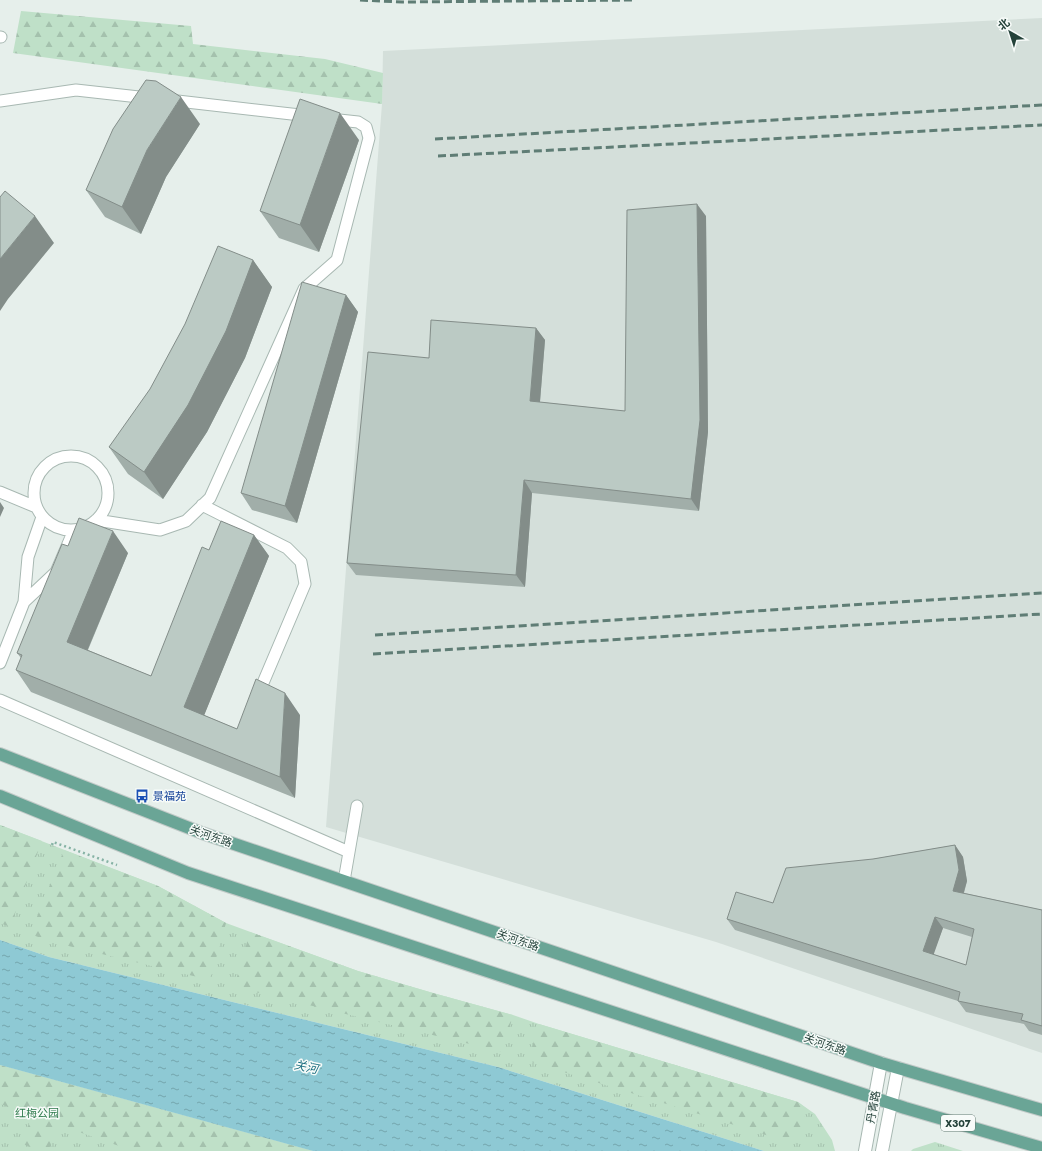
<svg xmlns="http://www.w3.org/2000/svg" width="1042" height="1151" font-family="Jost,'Noto Sans SC',sans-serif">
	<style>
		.built { fill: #d4dfda }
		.grass { fill: url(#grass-tufts) }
		.forest { fill: url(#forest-firs) }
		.water { fill: url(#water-ripples) }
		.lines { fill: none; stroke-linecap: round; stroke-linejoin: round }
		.service-casing { stroke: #a8b8b2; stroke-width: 13 }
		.tertiary-casing { stroke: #a8b8b2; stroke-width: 14 }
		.primary-casing { stroke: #c2cac8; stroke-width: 14 }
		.path { stroke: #86b3a5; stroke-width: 2.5; stroke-dasharray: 2 3; stroke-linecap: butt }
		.service { stroke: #fff; stroke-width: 11 }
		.tertiary { stroke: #fff; stroke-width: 12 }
		.primary { stroke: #6aa596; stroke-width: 12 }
		.rail { stroke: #5f7d75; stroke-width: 3; stroke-dasharray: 8 4; stroke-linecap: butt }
		.wall { fill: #a1aea9; fill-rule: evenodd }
		.shaded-wall { fill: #838d89 }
		.building { fill: #bbcac4; stroke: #838d89; fill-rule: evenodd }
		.labels { text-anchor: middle; stroke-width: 3; stroke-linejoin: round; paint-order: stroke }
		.shield { fill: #f7fbf9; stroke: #637a73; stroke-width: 1 }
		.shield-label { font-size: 10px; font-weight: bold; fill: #24423a }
		.transit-label { font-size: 11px; fill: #164399; stroke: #f7fbf9; text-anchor: start }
		.street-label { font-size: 11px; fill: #24423a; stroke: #f7fbf9 }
		.park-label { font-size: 11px; fill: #2d7a4b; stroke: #f7fbf9 }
		.water-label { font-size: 12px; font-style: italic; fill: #1c6f80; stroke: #f7fbf9 }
	</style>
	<defs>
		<pattern id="grass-tufts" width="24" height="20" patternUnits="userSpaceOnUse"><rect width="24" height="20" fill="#bfe0c8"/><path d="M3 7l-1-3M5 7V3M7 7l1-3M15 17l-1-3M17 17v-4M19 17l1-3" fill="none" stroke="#a4c1ad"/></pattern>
		<pattern id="forest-firs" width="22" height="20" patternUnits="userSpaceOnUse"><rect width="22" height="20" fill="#bfe0c8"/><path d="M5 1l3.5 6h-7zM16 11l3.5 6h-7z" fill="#a4c1ad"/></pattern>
		<pattern id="water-ripples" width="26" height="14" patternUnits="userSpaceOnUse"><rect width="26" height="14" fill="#8ec9d4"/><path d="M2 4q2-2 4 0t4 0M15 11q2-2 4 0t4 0" fill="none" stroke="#74a5ad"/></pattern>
	</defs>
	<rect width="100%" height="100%" fill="#e6efeb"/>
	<!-- built -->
	<path class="built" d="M1042 18V1053L716 942 326 827 382 104 383 51Z"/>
	<!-- grass -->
	<path class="grass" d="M0 825 158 886 226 923 358 971 433 993 513 1015 539 1024 798 1102 815 1114 832 1140 835 1151H764L498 1067 49 957 0 940Z
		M0 1065 313 1151H0Z
		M935 1142 963 1151H911L913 1149Z"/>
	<!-- forest -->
	<path class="forest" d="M21 11 191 26 193 44 325 59 383 73 382 104 13 53Z
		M0 825 42 841 10 927 0 923Z
		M64 850 158 886 226 923 210 980 52 942 30 934Z
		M250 932 358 971 433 993 513 1015 503 1052 234 987Z
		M539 1024 798 1102 807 1109 795 1144 528 1061Z
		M0 1065 313 1151H120L122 1147 59 1125 48 1151H43L22 1144 32 1115 0 1104Z"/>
	<!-- water -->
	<path class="water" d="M0 940 49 957 498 1067 764 1151H313L0 1065Z"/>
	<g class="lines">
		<!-- service casing -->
		<g class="service-casing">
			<path id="service" d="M0 37H1
				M169 100 309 116
				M0 101 76 90 148 98
				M34 493a37 37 0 1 1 74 0a37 37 0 1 1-74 0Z
				M0 492 36 507
				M202 505 287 548 301 562 305 584 260 690
				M96 520 160 530 186 521 210 498 304 289 337 260 369 138 366 127 358 122 330 119
				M24 602 56 572 74 530
				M0 663 24 602 28 557 42 517
				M0 700 349 852
				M344 881 357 806"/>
		</g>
		<!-- tertiary casing -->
		<g class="tertiary-casing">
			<path id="tertiary" d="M865 1151 881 1063
				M882 1151 898 1068"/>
		</g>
		<!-- primary casing -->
		<g class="primary-casing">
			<path id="primary" d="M0 754 202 833 881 1063 1042 1110
				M0 796 188 873 905 1108 1042 1148"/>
		</g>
		<!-- path -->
		<path class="path" d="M52 845 53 842 117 865"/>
		<!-- service -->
		<use href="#service" class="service"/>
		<!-- tertiary -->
		<use href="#tertiary" class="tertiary"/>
		<!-- primary -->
		<use href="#primary" class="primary"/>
		<!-- rail -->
		<path class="rail" d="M360 0 402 2 635 0
			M435 139 1042 105
			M438 156 1042 125
			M375 635 1042 593
			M373 654 1042 614"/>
	</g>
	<!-- wall -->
	<path class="wall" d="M200 124 166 177 141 234 105 217 86 190Z
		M359 140 319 252 279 238 260 211Z
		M706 216 708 432 699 511 532 493 525 587 356 575 347 563 429 358 536 328 545 340 540 402 625 411Z
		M253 260 272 287 245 358 207 432 163 499 128 474 109 447Z
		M346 295 358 312 297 523 252 510 241 493Z
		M254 535 269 556 204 715 237 729 300 715 295 798 31 692 16 670 21 658 17 653 68 546 128 553 88 650 151 676 209 550Z
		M955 845 963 857 967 881 964 893 1042 910V1035L1029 1031 1024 1024 966 1012 958 1001 735 930 727 919 773 903 873 859ZM943 928 972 937 966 965 933 954Z"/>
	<!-- shaded-wall -->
	<path class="shaded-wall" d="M181 97 200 124 166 177 141 234 122 207 147 150Z
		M340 113 359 140 319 252 300 225Z
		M697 204 706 216 708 432 699 511 691 499Z
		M35 216 54 243 8 299 0 311V259Z
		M253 260 272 287 245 358 207 432 163 499 144 472Z
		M346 295 358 312 297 523 285 506Z
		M536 328 545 340 539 413 530 401Z
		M524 480 532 493 525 587 516 575Z
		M0 502 4 508 0 517Z
		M113 531 128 553 82 663 67 642Z
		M254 535 269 556 199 728 184 707Z
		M285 693 300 715 295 798 280 777Z
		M955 845 963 857 967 881 961 902 953 891Z
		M935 917 943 928 931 962 923 951Z"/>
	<!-- building -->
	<path class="building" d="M146 80 156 81 181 97 147 150 122 207 86 190 113 129Z
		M300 99 340 113 300 225 260 211Z
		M5 191 35 216 0 259V197Z
		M697 204 700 420 691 499 524 480 516 575 347 563 368 352 429 358 431 320 536 328 530 401 625 411 627 210Z
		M218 246 253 260 226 331 188 405 144 472 109 447 150 389 185 324Z
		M302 282 346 295 285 506 241 493Z
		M79 518 113 531 67 642 151 676 202 547 209 550 221 521 254 535 184 707 237 729 256 679 285 693 280 777 16 670 22 655 17 653 62 544 68 546Z
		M955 845 959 870 953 891 1042 910V1026L1021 1020 1023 1014 958 1001 960 992 727 919 736 892 773 903 786 868 873 859ZM935 917 974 929 966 965 923 951Z"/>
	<!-- icons -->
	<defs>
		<g id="bus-bare" transform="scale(1.08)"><path d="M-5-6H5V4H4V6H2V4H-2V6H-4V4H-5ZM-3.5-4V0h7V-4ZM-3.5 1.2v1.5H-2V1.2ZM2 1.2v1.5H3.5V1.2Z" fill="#1a4fb4" stroke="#f7fbf9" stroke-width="2.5" paint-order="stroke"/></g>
	</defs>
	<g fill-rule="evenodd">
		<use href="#bus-bare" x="142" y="796"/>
	</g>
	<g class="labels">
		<!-- shield labels -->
		<rect class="shield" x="941" y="1115" width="34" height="16" rx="3"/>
		<g class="shield-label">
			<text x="958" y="1127">X307</text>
		</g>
		<!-- transit labels -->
		<g class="transit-label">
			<text x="153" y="800">景福苑</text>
		</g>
		<!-- street labels -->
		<g class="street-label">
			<text transform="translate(211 836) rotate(19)" y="4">关河东路</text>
			<text transform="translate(518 940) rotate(19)" y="4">关河东路</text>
			<text transform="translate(825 1044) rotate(19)" y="4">关河东路</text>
			<text transform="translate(873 1107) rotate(-80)" y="4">丹青路</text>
		</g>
		<!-- park labels -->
		<g class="park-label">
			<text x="37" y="1117">红梅公园</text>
		</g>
		<!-- water labels -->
		<g class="water-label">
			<text transform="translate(306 1067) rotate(12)" y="4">关河</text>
		</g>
	</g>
	<!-- north arrow -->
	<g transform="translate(1010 32) rotate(321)" stroke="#f7fbf9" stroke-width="3" paint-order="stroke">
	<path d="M0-3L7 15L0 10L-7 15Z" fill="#24423a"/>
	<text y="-6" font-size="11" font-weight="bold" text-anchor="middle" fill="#24423a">北</text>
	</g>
</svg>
